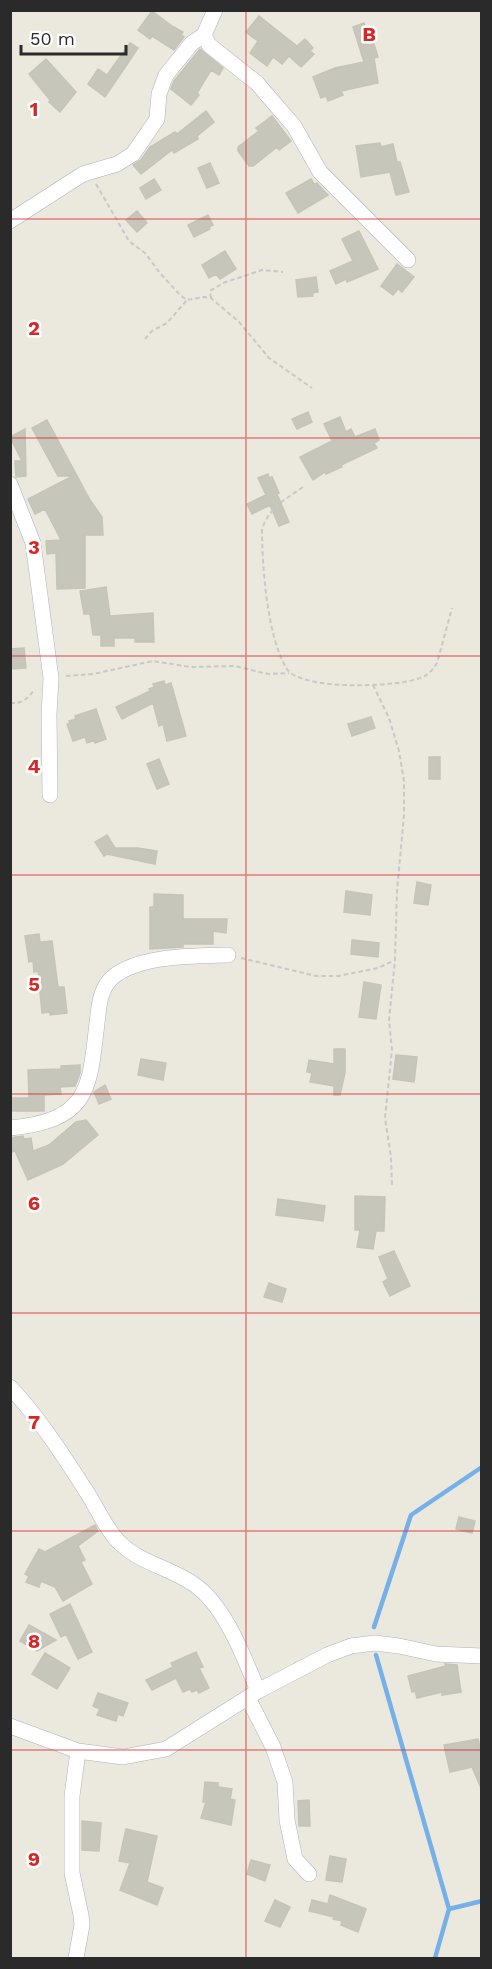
<svg xmlns="http://www.w3.org/2000/svg" width="492" height="1969" font-family="'Work Sans',sans-serif">
	<style>
		.lines { fill: none; stroke-linecap: round; stroke-linejoin: round }
		.stream { stroke: #75b0e8; stroke-width: 4.5 }
		.building { fill: #c7c6bb; stroke: #c6c4b7; stroke-width: 1.5 }
		.street-casing { stroke: #b1b0bd; stroke-width: 16 }
		.path { stroke: #c8c8c8; stroke-width: 2; stroke-dasharray: 4.5 3; stroke-linecap: butt }
		.street { stroke: #fff; stroke-width: 15 }
		.grid { fill: none; stroke: #d62828; stroke-width: 1.5; stroke-opacity: 0.55 }
		.grid-label { font-size: 20px; text-anchor: middle; font-weight: bold; fill: #d62828; stroke: #fff; stroke-width: 5; stroke-linejoin: round; paint-order: stroke }
	</style>
	<rect width="100%" height="100%" fill="#ebe8dd"/>
	<g class="lines">
		<!-- stream -->
		<path class="stream" d="M374 1627 411 1515 482 1467
			M376 1655 449 1909
			M435 1958 449 1909 482 1901"/>
	</g>
	<!-- building -->
	<path class="building" d="M152 11 172 26 183 32 181 35 184 37 174 50 152 36 150 39 138 30Z
		M259 16 297 46 305 39 313 48 310 51 314 54 301 67 289 56 282 64 273 57 267 66 250 53 258 41 246 32Z
		M364 23 370 42 373 41 378 57 374 58 378 83 341 91 343 95 328 101 326 96 321 98 313 77 335 68 364 62 353 27Z
		M130 43 138 48 105 97 88 84 98 69 107 75Z
		M200 49 223 68 219 75 211 70 197 93 199 95 191 105 171 89 174 81Z
		M46 59 76 92 60 112 49 102 50 100 29 74Z
		M206 111 214 122 197 136 198 139 174 153 172 150 141 174 133 165 141 160 150 147 175 132 177 134Z
		M272 116 291 141 279 150 277 147 253 166H249L238 151V147L259 131 256 128Z
		M380 143 381 147 393 144 397 162H400L409 192 396 195 390 172 361 177 356 146Z
		M210 163 219 183 207 188 198 168Z
		M154 179 161 190 146 199 140 188Z
		M311 179 314 184 317 183 328 195 298 213 286 193Z
		M137 211 147 223 137 232 126 220Z
		M208 215 213 225 209 227 210 229 194 237 188 225Z
		M359 231 378 269 347 282 346 279 336 284 330 271 353 261 342 239Z
		M225 251 236 269 220 279 216 274 209 278 202 265Z
		M397 264 414 277 402 292 398 289 393 295 381 286Z
		M316 277 318 292 312 293 313 296 298 297 296 280Z
		M308 412 312 422 297 429 292 419Z
		M340 417 346 432 351 429 355 437 375 429 379 440 374 443 377 448 341 465 342 467 326 474 325 472 313 480 300 457 332 441 324 424Z
		M47 420 90 500 102 517 103 535H85V588L57 589 56 553 47 554 46 541 61 540 45 509 35 514 28 499 73 476H58L32 428Z
		M25 429 26 476 16 477 15 461H22L10 437Z
		M268 474 269 478 272 477 279 493 277 494 289 522 279 526 270 505 252 514 247 504 266 495 258 478Z
		M106 587 110 616 153 613 154 642H135V638H114V646H101V635H93L90 614H84L80 591Z
		M24 648 26 668 10 669V649Z
		M164 681 165 685 171 683 186 736 167 741 163 724 159 726 153 703 122 719 116 707 150 691 149 689 154 687 153 684Z
		M96 709 106 739 95 743 94 740 87 743 85 737 73 741 67 724H70L69 721 76 719 75 716Z
		M371 717 375 728 352 736 348 724Z
		M429 757H440V779H429Z
		M159 759 169 784 157 789 147 764Z
		M107 835 115 848H138L157 851 155 864 107 854 104 856 95 842Z
		M417 882 431 885 428 905 414 903Z
		M346 891 372 895 370 915 344 912Z
		M154 894 183 895V919H227L226 933 213 931V944H183V947L150 949V907H154Z
		M39 934 40 942 52 941 58 987H64L67 1013 50 1015V1012L42 1013 38 971 34 972 33 961 29 962 25 936Z
		M352 940 379 943 378 957 351 954Z
		M364 982 381 985 376 1019 359 1017Z
		M334 1049H345V1073L340 1095H334V1086L310 1082 312 1073 307 1072 309 1060 334 1064Z
		M396 1055 417 1057 414 1082 393 1079Z
		M141 1059 166 1063 163 1080 138 1075Z
		M80 1065V1073L75 1086 60 1087 61 1094 44 1095V1111H11L12 1098H29L28 1070 61 1069V1066Z
		M105 1085 111 1099 99 1104 94 1092Z
		M86 1120 98 1135 63 1164 28 1180 15 1151 12 1152 10 1138 23 1136 24 1139 31 1138 33 1151 49 1145 76 1122Z
		M355 1196 385 1197 384 1231H376L373 1249 357 1247 360 1230H355Z
		M278 1199 325 1206 323 1221 276 1215Z
		M394 1251 410 1286 390 1296 383 1282 388 1279 379 1257Z
		M269 1283 286 1289 282 1302 264 1297Z
		M459 1517 475 1521 472 1533 456 1529Z
		M95 1525 98 1531 78 1546 85 1560 81 1562 92 1584 63 1601 55 1587 41 1581 39 1587 26 1582 29 1576 25 1574 39 1549 45 1552Z
		M70 1604 92 1652 78 1659 66 1634 61 1637 50 1614Z
		M29 1625 56 1640 37 1651 20 1641Z
		M196 1652 203 1667 199 1668 209 1688 199 1693 197 1690 192 1692 190 1689 183 1692 176 1678 152 1690 146 1680 173 1667 171 1663Z
		M45 1653 70 1668 57 1689 32 1674Z
		M445 1664 457 1665 461 1692 442 1695V1692L417 1698 415 1691 412 1692 408 1676 446 1666Z
		M98 1693 128 1703 123 1716 118 1714 116 1721 97 1715 100 1709 93 1706Z
		M478 1739 482 1756 481 1788 472 1767 450 1772 444 1745Z
		M205 1782 218 1783V1787L232 1789 230 1799 235 1800 231 1825 201 1818 206 1802H203Z
		M309 1800 310 1826H299L298 1801Z
		M82 1821 101 1823 99 1851 82 1850Z
		M126 1829 157 1836 147 1882 163 1888 157 1905 120 1890 130 1863 119 1861Z
		M330 1856 346 1859 342 1882 326 1880Z
		M251 1860 270 1865 265 1881 247 1874Z
		M330 1895 366 1909 358 1932 341 1925 342 1921 333 1919 334 1917 309 1911 312 1900 328 1904Z
		M275 1900 290 1907 280 1927 265 1921Z"/>
	<g class="lines">
		<!-- street casing -->
		<g class="street-casing">
			<path id="street" d="M204 35 209 45 257 83 268 96 294 126 320 172 408 260
				M10 221 83 174 117 164 133 154 157 119 159 94 166 75 192 43 204 35 215 10
				M10 484 33 543 51 678 49 715 50 795
				M10 1128C94 1120 89 1085 98 1015 99 1002 102 986 113 977 140 955 194 956 228 955
				M10 1387C40 1419 65 1458 88 1494 98 1510 107 1531 121 1544 141 1563 170 1568 192 1583 224 1603 244 1657 258 1691
				M248 1698 273 1747 285 1782 287 1820 295 1859 309 1874
				M10 1726 78 1751 123 1757 166 1749 258 1691 327 1655 351 1646 375 1643 399 1646 436 1654 482 1656
				M76 1958 82 1925 81 1915 72 1873V1796L78 1751"/>
		</g>
		<!-- path -->
		<path class="path" d="M96 184 129 241 145 253 160 273 180 295 187 300 204 297 211 298 239 322 269 358 312 388
			M211 298 210 291 223 283 262 270 283 272
			M145 339 152 331 167 323 187 300
			M303 487C285 500 270 506 262 529 262 565 267 638 287 669 301 691 403 688 425 676 431 672 433 669 437 663L452 608
			M66 676 93 674 153 661 191 667 234 666 268 674 289 673
			M373 685 389 718 399 751 404 781V815L397 891 395 960 389 1020 392 1050 385 1118 391 1157 392 1185
			M10 703C23 704 28 698 35 689
			M241 958 316 976H338L378 968 395 960"/>
		<!-- street -->
		<use href="#street" class="street"/>
	</g>
	<!-- grid -->
	<path class="grid" d="M246 10V1958M10 219H482M10 438H482M10 656H482M10 875H482M10 1094H482M10 1313H482M10 1531H482M10 1750H482"/>
	<g class="grid-label">
		<text x="369" y="41">B</text>
		<text x="34" y="116">1</text>
		<text x="34" y="335">2</text>
		<text x="34" y="554">3</text>
		<text x="34" y="773">4</text>
		<text x="34" y="991">5</text>
		<text x="34" y="1210">6</text>
		<text x="34" y="1429">7</text>
		<text x="34" y="1648">8</text>
		<text x="34" y="1866">9</text>
	</g>
	<!-- border -->
	<rect width="492" height="1969" fill="none" stroke="#2a2a2a" stroke-width="24"/>
	<!-- scale -->
	<path d="M21 45v9h105v-9" fill="none" stroke="#2a2a2a" stroke-width="3"/>
	<text x="30" y="45" font-size="18" fill="#2a2a2a" stroke="#ffffff" stroke-width="4.5" paint-order="stroke">50 m</text>
</svg>
